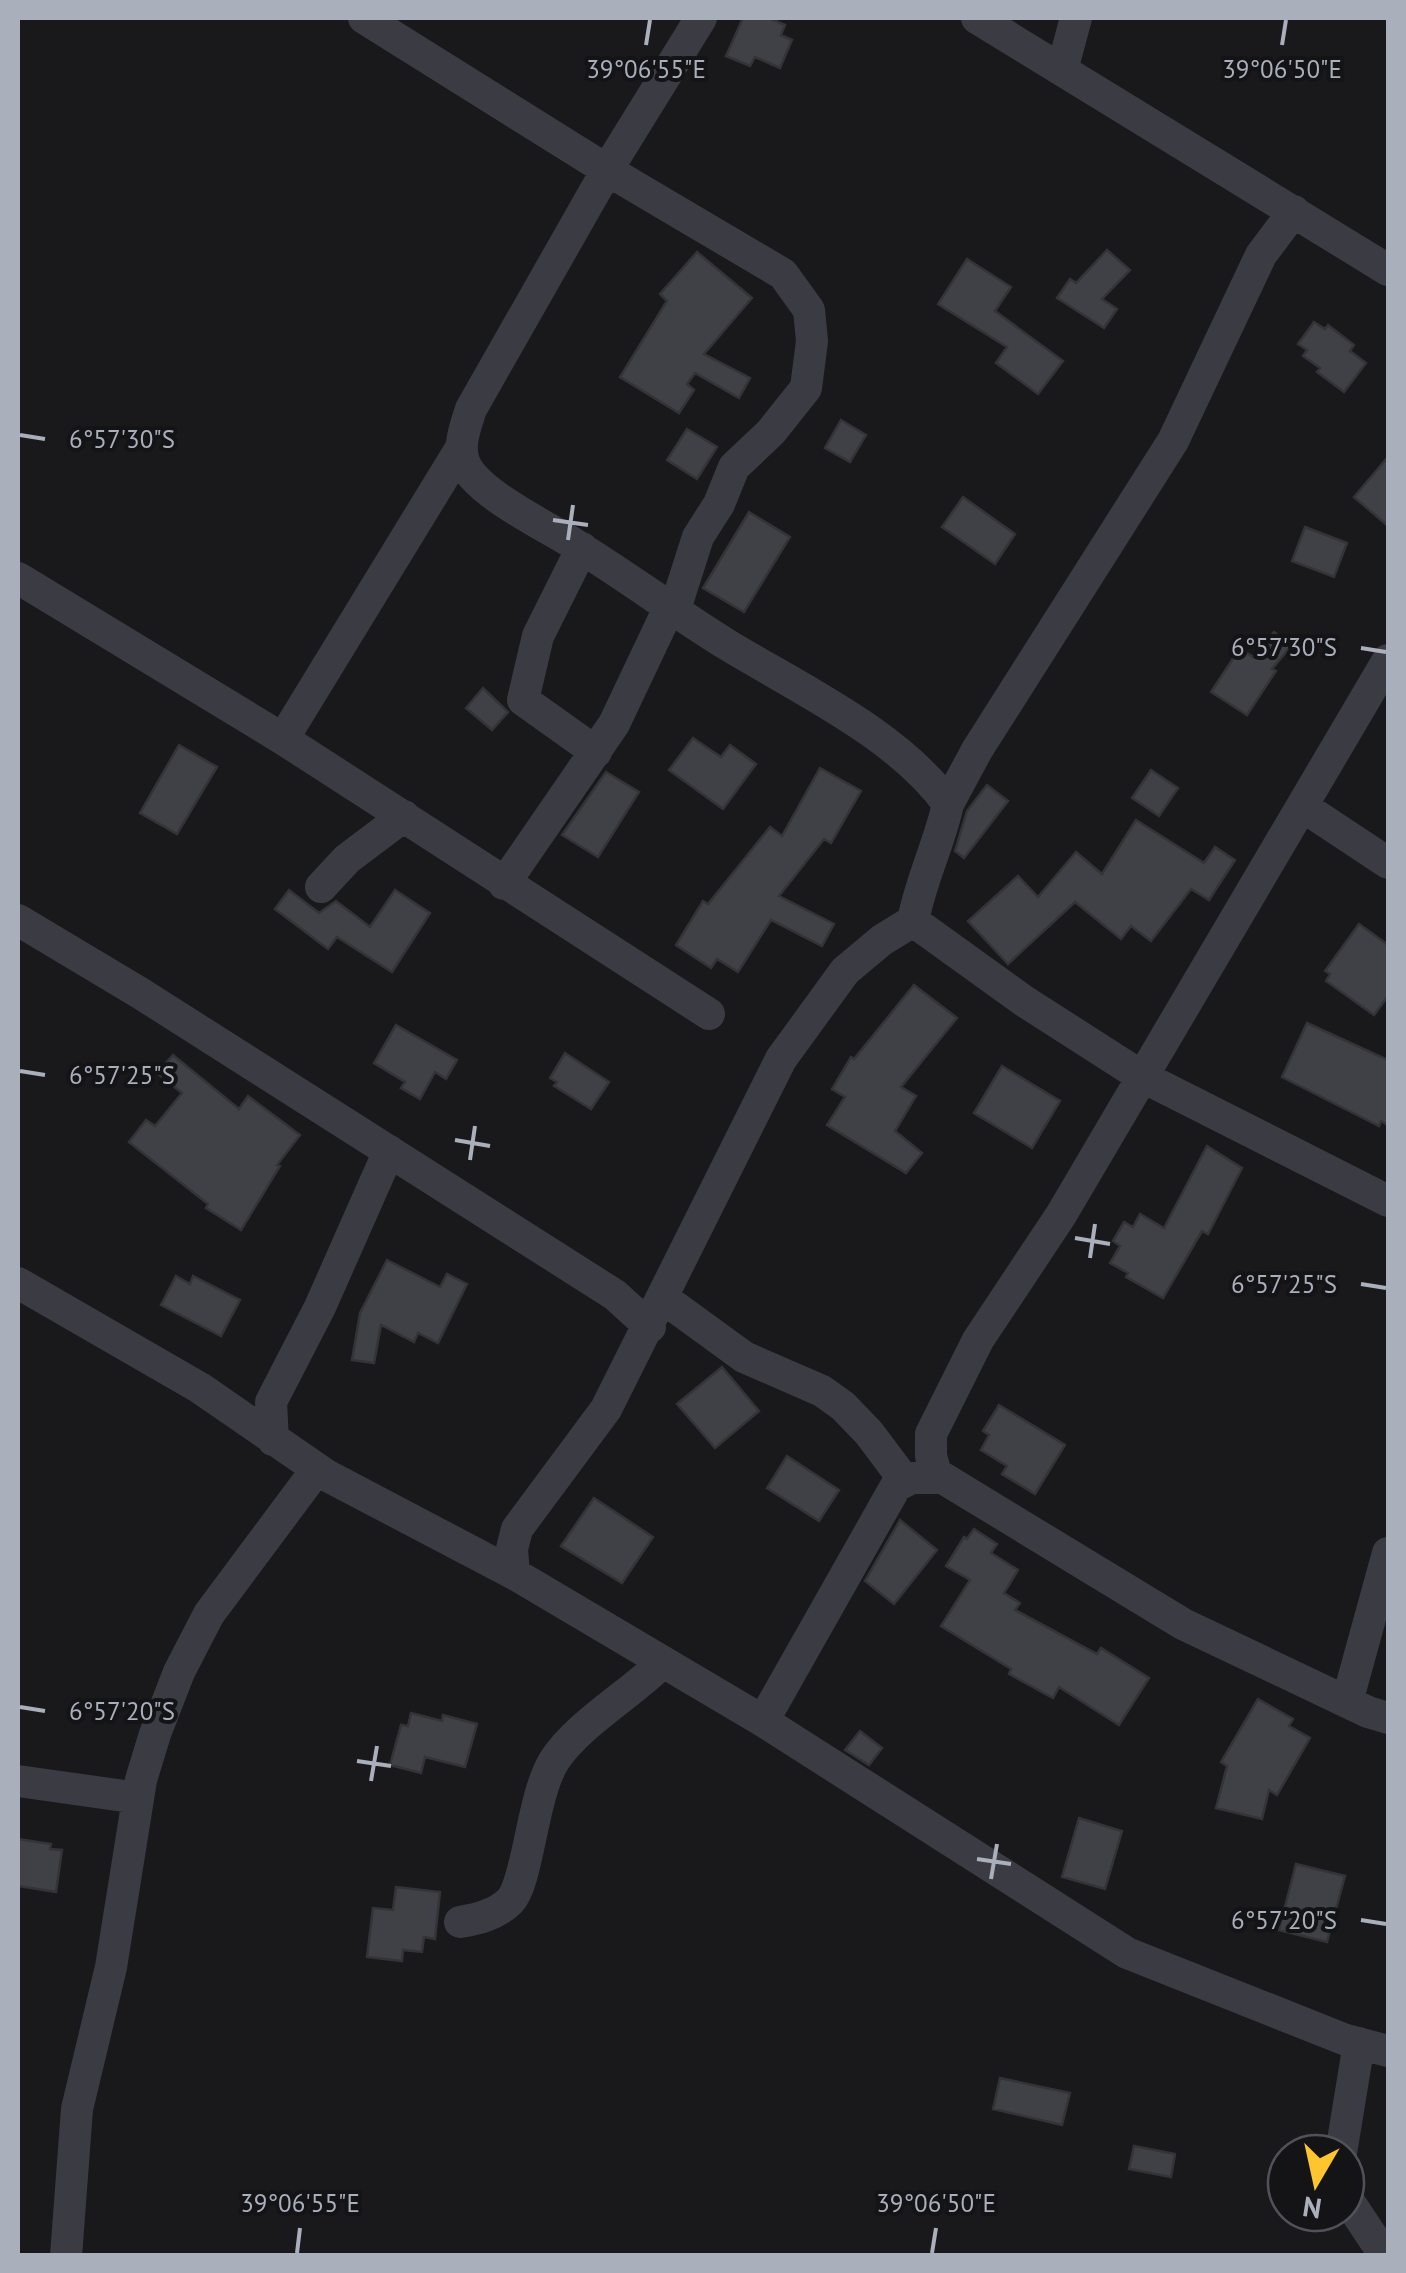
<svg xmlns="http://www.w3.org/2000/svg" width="1406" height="2273" font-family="'PT Sans',sans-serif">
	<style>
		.building { fill: #404146; stroke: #333338; stroke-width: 2.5 }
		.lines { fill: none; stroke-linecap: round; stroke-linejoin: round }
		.minor { stroke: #3b3c43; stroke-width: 32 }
		.ticks { fill: none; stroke: #aaafbc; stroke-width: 4 }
		.ticks-label { font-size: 25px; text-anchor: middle; fill: #aaafbc; stroke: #141417; stroke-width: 8; stroke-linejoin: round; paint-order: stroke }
	</style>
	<rect width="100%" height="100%" fill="#19191c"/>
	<!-- building -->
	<path class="building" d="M743 18H769L785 25 781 35 792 40 780 68 755 57 750 66 726 56Z
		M1107 250 1130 270 1102 299 1117 309 1104 328 1057 298 1070 279 1076 283Z
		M697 252 752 298 704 354 750 378 739 398 695 373 687 384 694 390 679 413 620 377 667 301 660 294Z
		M967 259 1011 287 995 311 1063 361 1038 394 996 363 1007 347 938 304Z
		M1314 322 1325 329 1328 325 1354 345 1350 351 1366 363 1344 392 1317 372 1320 368 1303 356 1307 350 1298 344Z
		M841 420 866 435 850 462 825 448Z
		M687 429 717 447 697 479 667 460Z
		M1388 457V526L1354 497Z
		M963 497 1015 534 995 564 942 527Z
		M749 512 790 537 744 612 703 588Z
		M1305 527 1347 543 1334 577 1292 561Z
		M1274 632 1291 646 1272 669 1276 671 1247 715 1211 692 1240 648 1253 657Z
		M483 688 508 712 492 730 466 708Z
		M693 738 721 757 730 745 756 764 723 809 669 770Z
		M179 745 217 767 177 834 140 813Z
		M820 768 861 791 831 843 824 839 779 896 834 924 822 946 771 920 738 972 717 959 711 968 676 945 703 901 708 904 770 827 782 836Z
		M1151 770 1178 788 1159 816 1132 798Z
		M606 772 639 792 598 857 562 835Z
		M987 785 1008 801 964 858 955 851 967 811Z
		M1136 820 1204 863 1215 847 1235 860 1209 900 1191 889 1151 941 1131 926 1121 939 1075 902 1008 964 968 921 1018 876 1038 897 1076 852 1102 874Z
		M289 890 319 913 336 901 370 927 395 890 430 913 392 972 337 937 328 949 275 909Z
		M1359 924 1388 945V996L1374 1015 1326 981 1330 974 1325 971Z
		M914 985 957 1018 901 1087 916 1096 895 1131 922 1153 906 1173 827 1125 845 1097 832 1089 851 1057 854 1059Z
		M1307 1023 1388 1060V1125L1381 1121 1379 1126 1282 1077Z
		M396 1025 457 1060 446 1079 435 1072 420 1099 401 1088 405 1082 374 1063Z
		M565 1053 609 1082 591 1109 554 1086 557 1082 550 1078Z
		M173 1055 239 1109 248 1096 300 1135 277 1165 280 1166 241 1230 206 1208 208 1204 129 1142 146 1120 155 1126 182 1093 157 1073Z
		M1002 1066 1060 1101 1032 1148 974 1113Z
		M1207 1146 1242 1168 1208 1234 1202 1231 1163 1298 1126 1277 1128 1273 1110 1263 1120 1246 1113 1241 1124 1222 1133 1227 1140 1214 1164 1228Z
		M387 1260 440 1287 447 1274 467 1284 438 1343 418 1333 414 1342 381 1325 374 1363 352 1360 360 1313Z
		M176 1276 190 1284 193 1276 240 1300 221 1336 161 1305Z
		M722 1367 759 1411 715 1448 677 1404Z
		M999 1405 1065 1445 1035 1494 1002 1474 1007 1466 981 1450 989 1435 983 1431Z
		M787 1456 839 1490 819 1521 767 1488Z
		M594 1498 653 1537 622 1583 561 1546Z
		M900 1520 937 1550 894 1604 865 1581Z
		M974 1529 997 1544 991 1553 1018 1570 1004 1593 1020 1603 1015 1610 1097 1654 1101 1648 1149 1678 1119 1725 1059 1687 1053 1698 1009 1674 1011 1669 941 1626 970 1580 946 1566 964 1537 967 1539Z
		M1258 1699 1293 1719 1289 1726 1310 1738 1277 1795 1269 1790 1262 1819 1216 1808 1227 1766 1221 1762Z
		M411 1713 442 1721 443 1715 477 1724 465 1767 425 1757 421 1773 390 1765 401 1725 408 1726Z
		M860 1731 882 1748 869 1765 845 1750Z
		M1079 1818 1122 1831 1105 1889 1062 1877Z
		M18 1839 51 1844 50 1849 62 1850 56 1892 18 1886Z
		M1296 1864 1345 1876 1327 1942 1279 1930Z
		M396 1887 440 1892 435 1939 424 1937 422 1952 403 1950 402 1961 367 1957 373 1908 393 1910Z
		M1000 2078 1070 2093 1062 2125 993 2109Z
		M1134 2146 1175 2154 1171 2177 1129 2169Z"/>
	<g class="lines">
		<!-- minor -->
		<path class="minor" d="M364 18 607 170 783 274 809 310 812 341 806 388 771 432 734 467 719 504 698 537 674 612
			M701 18 607 170 471 409C465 428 456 449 467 468 484 497 550 528 579 547 629 578 676 613 726 644 798 688 899 735 948 804 939 845 921 879 913 921L1024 1001 1141 1076 1388 1201
			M977 18 1388 270
			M1062 70 1076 18
			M582 548 538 636 523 700 596 752
			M18 578 283 739 709 1014
			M283 739 461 448
			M948 804 977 750 1173 441 1261 255 1294 211
			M1302 806 1388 863
			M504 884 614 724 669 608
			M321 887 347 859 404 816
			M18 920 140 993 615 1295 650 1327
			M18 1283 200 1388 326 1475 518 1576 763 1721 1127 1953 1346 2040 1388 2051
			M663 1298 744 1357 822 1391 843 1406 869 1433 905 1481
			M273 1440 271 1402 320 1307 389 1151
			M937 1478 931 1456V1434L978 1340 1061 1215 1388 660
			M514 1574 512 1549 517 1529 606 1409 781 1059 845 971 882 940 913 921
			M1347 1702 1388 1553
			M763 1721 896 1486 912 1478H943L1183 1624 1368 1712 1388 1718
			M18 1781 138 1798
			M460 1922C477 1919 496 1915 510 1901 528 1883 532 1796 554 1761 577 1725 631 1694 663 1662
			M1341 2153 1359 2043
			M1346 2197 1379 2247 1388 2254
			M66 2256 77 2109 111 1967 141 1780 155 1734 179 1672 209 1614 317 1469"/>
	</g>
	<!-- ticks -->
	<path class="ticks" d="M646 45 650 20M1282 45 1286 20M20 435 45 439M553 520 588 525M568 540 573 505M1361 648 1386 652M20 1071 45 1075M455 1140 490 1146M470 1160 475 1126M1075 1238 1110 1244M1090 1258 1095 1224M1361 1284 1386 1288M20 1707 45 1711M357 1761 391 1766M371 1781 377 1746M977 1859 1011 1864M991 1879 997 1844M1361 1920 1386 1924M297 2253 300 2228M932 2253 936 2228"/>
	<g class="ticks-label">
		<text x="646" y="78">39°06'55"E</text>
		<text x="1282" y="78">39°06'50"E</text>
		<text x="122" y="448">6°57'30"S</text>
		<text x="1284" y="656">6°57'30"S</text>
		<text x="122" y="1084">6°57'25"S</text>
		<text x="1284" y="1293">6°57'25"S</text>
		<text x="122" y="1720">6°57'20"S</text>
		<text x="1284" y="1929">6°57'20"S</text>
		<text x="300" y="2212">39°06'55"E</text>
		<text x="936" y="2212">39°06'50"E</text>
	</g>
	<!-- border -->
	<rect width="1406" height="2273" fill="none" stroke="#aaafbc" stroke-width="40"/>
	<!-- north arrow -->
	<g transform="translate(1316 2183) rotate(189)"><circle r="48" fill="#141417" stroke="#505259" stroke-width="2.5"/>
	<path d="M0-8L18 38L0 25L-18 38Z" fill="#ffc52e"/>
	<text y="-15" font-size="28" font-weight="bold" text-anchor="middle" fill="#aaafbc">N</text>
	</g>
</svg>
